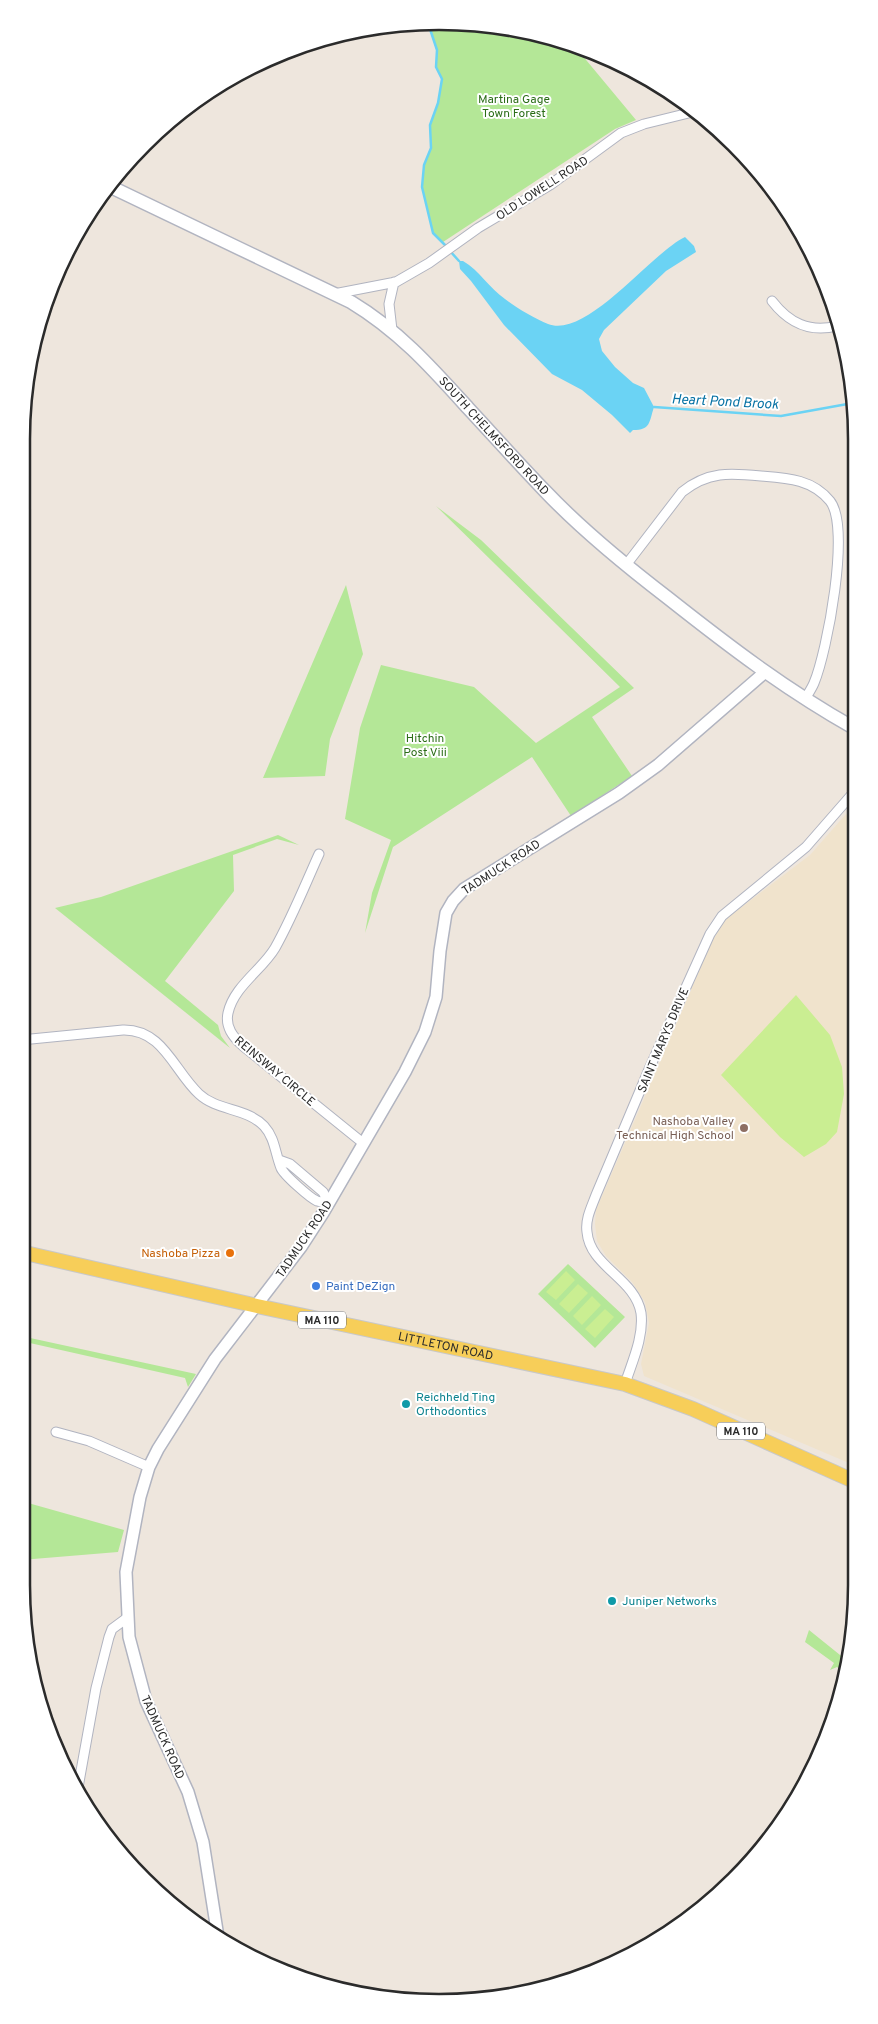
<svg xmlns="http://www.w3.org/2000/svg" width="878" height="2024" font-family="Overpass,sans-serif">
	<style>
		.education { fill: #f0e3cc }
		.green { fill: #b4e797 }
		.pitch { fill: #caee92 }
		.water { fill: #6bd3f4 }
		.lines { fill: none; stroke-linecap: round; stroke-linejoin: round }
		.stream { stroke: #6bd3f4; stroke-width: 2.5 }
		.minor-casing { stroke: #b1b4c0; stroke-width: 11 }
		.tertiary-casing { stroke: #b1b4c0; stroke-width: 14 }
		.secondary-casing { stroke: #b1b4c0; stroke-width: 15 }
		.primary-casing { stroke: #c8c8c8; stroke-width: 16 }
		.minor { stroke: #fff; stroke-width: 9 }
		.tertiary { stroke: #fff; stroke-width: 11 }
		.secondary { stroke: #fff; stroke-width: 12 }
		.primary { stroke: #f7ce59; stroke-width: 14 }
		.education-dot { fill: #8d6e63; stroke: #fff; stroke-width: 2 }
		.food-dot { fill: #e8710a; stroke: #fff; stroke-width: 2 }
		.shop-dot { fill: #3f7fe0; stroke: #fff; stroke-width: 2 }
		.culture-dot { fill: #0f9aa8; stroke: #fff; stroke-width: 2 }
		.labels { text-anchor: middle; stroke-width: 4; stroke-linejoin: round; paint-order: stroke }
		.shield { fill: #fff; stroke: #6b6b6b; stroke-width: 1 }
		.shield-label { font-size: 11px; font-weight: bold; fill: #2b2b2b }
		.park-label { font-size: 12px; fill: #2b6d17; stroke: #fff }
		.street-label { font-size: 12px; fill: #2b2b2b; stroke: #fff }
		.education-label { font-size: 12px; fill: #785e54; stroke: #fff; text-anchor: end }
		.food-label { font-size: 12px; fill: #c56008; stroke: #fff; text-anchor: end }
		.shop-label { font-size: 12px; fill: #366cbe; stroke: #fff; text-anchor: start }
		.culture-label { font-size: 12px; fill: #0d838f; stroke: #fff; text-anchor: start }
		.water-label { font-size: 14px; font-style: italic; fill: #0772a4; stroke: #fff }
		.rim { fill: none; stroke: #2b2b2b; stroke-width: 2.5 }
	</style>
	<rect width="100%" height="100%" fill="#eee6dd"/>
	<!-- education -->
	<path class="education" d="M846 814 854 821 856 1466 644 1376 641 1364 649 1323 645 1302 632 1282 606 1256 597 1241 595 1224 596 1210 712 941 726 919 810 855Z"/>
	<!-- green -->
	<path class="green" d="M428 23 494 25 572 43 636 120 615 129 443 242 433 233 422 187 424 165 431 148 430 125 438 103 442 79 436 67 437 50Z
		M436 506 481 540 634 688 592 717 632 776 571 816 532 757 393 847 365 933 372 893 391 840 345 819 360 728 381 665 474 687 536 743 620 687Z
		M346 585 363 654 330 739 325 776 263 778Z
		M278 835 299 845 277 839 233 855 234 891 165 981 218 1025 221 1036 230 1048 55 908 101 897Z
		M568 1264 625 1317 595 1348 538 1294Z
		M21 1336 196 1374 188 1387 185 1378 21 1341Z
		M21 1501 124 1530 118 1552 21 1560Z
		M809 1630 845 1659 842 1671 837 1667 830 1670 834 1663 805 1642Z"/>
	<!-- pitch -->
	<path class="pitch" d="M796 995 830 1035 842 1067 844 1094 837 1132 826 1144 804 1157 780 1137 721 1075Z
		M566 1271 575 1280 556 1300 546 1292Z
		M578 1284 588 1293 569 1313 559 1304Z
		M592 1296 601 1305 582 1325 573 1316Z
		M605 1309 614 1317 595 1338 585 1329Z"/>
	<!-- water -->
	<path class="water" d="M685 237 694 246 696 252 666 271 604 330 599 339 602 351 615 367 633 383 644 388 654 407C649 422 651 430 633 430L630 433 612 415 582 390 552 374 504 325 471 281 460 269 459 261H463C480 271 489 288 505 299 515 307 535 319 548 324 587 339 651 253 685 237Z"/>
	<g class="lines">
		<!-- stream -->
		<path class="stream" d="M428 23 437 50 436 67 442 79 438 103 430 125 431 148 424 165 422 187 433 233 447 247
			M450 251 459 261
			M654 407 781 416 853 403"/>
		<!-- minor casing -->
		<g class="minor-casing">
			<path id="minor" d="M334 294 396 282 429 263 478 228 550 185 621 133 644 124 697 111
				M772 301C789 323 809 333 837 326
				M392 330 389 304 394 282
				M626 565 682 492C708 471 730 473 761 476 787 478 812 479 830 501 851 527 827 652 814 683 812 688 808 694 805 699
				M319 854C305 885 292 918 275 948 262 970 234 986 228 1013 225 1027 233 1037 243 1046L363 1143
				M21 1040 123 1030C163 1029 174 1071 199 1094 217 1111 247 1108 264 1126 275 1138 275 1153 281 1168 284 1175 310 1198 317 1201 321 1202 325 1203 329 1203
				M279 1160 290 1164 323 1192 329 1203
				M625 1384C632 1362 644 1337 641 1313 635 1278 590 1267 587 1232 585 1219 592 1206 596 1195L650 1067 710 934 722 916 806 847 854 792
				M56 1432 89 1441 149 1467
				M77 1793 96 1688 109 1637 112 1629 127 1618"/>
		</g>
		<!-- tertiary casing -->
		<g class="tertiary-casing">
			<path id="tertiary" d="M218 1937 203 1842 188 1792 146 1701 129 1637 126 1572 140 1497 149 1467 158 1449 215 1359 301 1247 323 1213 405 1072 425 1032 436 997 440 951 446 913 453 901 464 889 619 793 658 765 764 673"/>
		</g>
		<!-- secondary casing -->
		<g class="secondary-casing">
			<g id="secondary">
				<path id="s1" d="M109 186 351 302C399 331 431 367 468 408 494 436 519 464 545 491 583 531 625 565 668 598 730 647 785 689 854 728"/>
			</g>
		</g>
		<!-- primary casing -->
		<g class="primary-casing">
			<g id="primary">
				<path id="s2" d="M21 1252 257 1306 625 1384 693 1409 856 1482"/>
			</g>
		</g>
		<!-- minor -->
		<use href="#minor" class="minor"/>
		<!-- tertiary -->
		<use href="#tertiary" class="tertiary"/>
		<!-- secondary -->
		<use href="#secondary" class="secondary"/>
		<!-- primary -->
		<use href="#primary" class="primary"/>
	</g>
	<!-- markers -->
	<circle class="education-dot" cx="744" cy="1128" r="5"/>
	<circle class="food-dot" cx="230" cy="1253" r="5"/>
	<circle class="shop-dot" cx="316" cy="1286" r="5"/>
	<g class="culture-dot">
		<circle cx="406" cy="1404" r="5"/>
		<circle cx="612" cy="1601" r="5"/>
	</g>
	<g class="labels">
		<!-- shield labels -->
		<g class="shield">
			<rect x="298" y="1311.5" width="48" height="17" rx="4"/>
			<rect x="717" y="1422.5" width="48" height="17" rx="4"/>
		</g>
		<g class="shield-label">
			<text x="322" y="1324">MA 110</text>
			<text x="741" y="1435">MA 110</text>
		</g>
		<!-- park labels -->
		<g class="park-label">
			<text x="514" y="103">Martina Gage<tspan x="514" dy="14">Town Forest</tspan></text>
			<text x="425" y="742">Hitchin<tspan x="425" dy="14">Post Viii</tspan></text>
		</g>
		<!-- street labels -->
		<g class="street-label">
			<text transform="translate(542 188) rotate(-33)" y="4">OLD LOWELL ROAD</text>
			<text dy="4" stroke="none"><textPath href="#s1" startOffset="465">SOUTH CHELMSFORD ROAD</textPath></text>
			<text transform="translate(501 867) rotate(-33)" y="4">TADMUCK ROAD</text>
			<text transform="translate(663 1040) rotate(-67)" y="4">SAINT MARYS DRIVE</text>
			<text transform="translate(275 1071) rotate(40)" y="4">REINSWAY CIRCLE</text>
			<text transform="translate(304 1239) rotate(-56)" y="4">TADMUCK ROAD</text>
			<text dy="4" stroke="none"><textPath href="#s2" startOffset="435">LITTLETON ROAD</textPath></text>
			<text transform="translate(163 1737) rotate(66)" y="4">TADMUCK ROAD</text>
		</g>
		<!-- education labels -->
		<g class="education-label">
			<text x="734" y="1125">Nashoba Valley<tspan x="734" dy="14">Technical High School</tspan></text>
		</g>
		<!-- food labels -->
		<g class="food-label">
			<text x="220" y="1257">Nashoba Pizza</text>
		</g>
		<!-- shop labels -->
		<g class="shop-label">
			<text x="326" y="1290">Paint DeZign</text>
		</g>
		<!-- culture labels -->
		<g class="culture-label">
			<text x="416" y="1401">Reichheld Ting<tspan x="416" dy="14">Orthodontics</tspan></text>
			<text x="622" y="1605">Juniper Networks</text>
		</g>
		<!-- water labels -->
		<g class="water-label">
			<text transform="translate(725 401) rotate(3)" y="5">Heart Pond Brook</text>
		</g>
	</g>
	<!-- crop -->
	<path d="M0 0H878V2024H0ZM439 30H439A409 409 0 0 1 848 439V1585A409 409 0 0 1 439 1994H439A409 409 0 0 1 30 1585V439A409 409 0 0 1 439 30Z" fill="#fff" fill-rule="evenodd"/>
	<path class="rim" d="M439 30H439A409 409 0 0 1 848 439V1585A409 409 0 0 1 439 1994H439A409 409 0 0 1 30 1585V439A409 409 0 0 1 439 30Z"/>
</svg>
